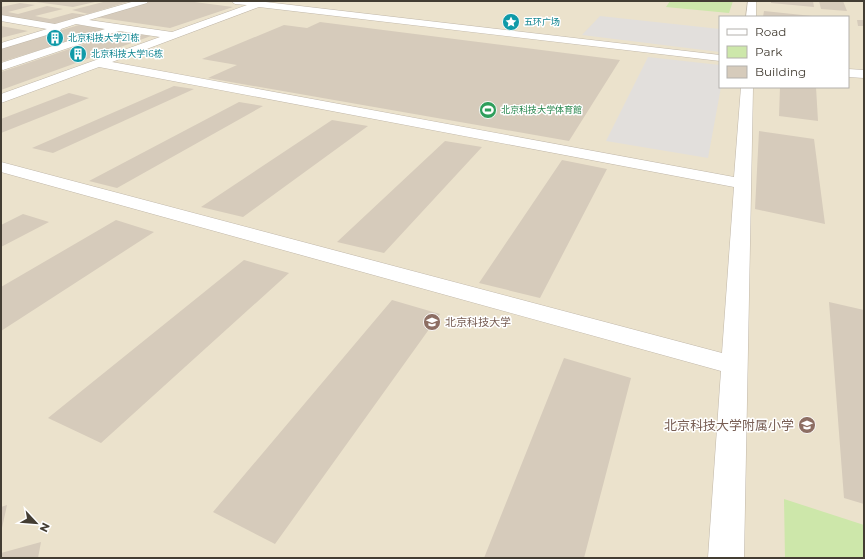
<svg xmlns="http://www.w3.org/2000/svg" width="865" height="559" font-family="Montserrat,'Noto Sans SC',sans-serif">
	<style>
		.education { fill: #ebe2cc; fill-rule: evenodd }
		.green { fill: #cde7aa }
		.parking { fill: #e2dfdc }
		.building { fill: #d6cbbb }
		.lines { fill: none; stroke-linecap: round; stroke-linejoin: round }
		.minor-casing { stroke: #c0b7a9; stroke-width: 1 }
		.minor { fill: #fff; fill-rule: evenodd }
		.labels { text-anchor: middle; stroke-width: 3; stroke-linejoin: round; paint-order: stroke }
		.far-culture-label { font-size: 9px; fill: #0d838f; stroke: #fff; text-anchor: start }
		.far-leisure-label { font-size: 9px; fill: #27864d; stroke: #fff; text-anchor: start }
		.education-label { font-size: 11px; fill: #785e54; stroke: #fff; text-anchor: start }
		.near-education-label { font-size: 13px; fill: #785e54; stroke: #fff; text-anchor: end }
	</style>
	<rect width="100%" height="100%" fill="#f2ede3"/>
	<!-- education -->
	<path class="education" d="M1 1H864V558H1ZM720 17H848V87H720Z"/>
	<!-- green -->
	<path class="green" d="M670 1H733L729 13 666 7Z
		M784 499 864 525V558H785Z"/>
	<!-- parking -->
	<path class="parking" d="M600 16 720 29V52L582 35Z
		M648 57 720 65 721 87 708 158 606 141Z"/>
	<!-- building -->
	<path class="building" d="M40 1H95V2L73 7 36 2Z
		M107 1H131L88 14 72 10Z
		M151 1H187L233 7 170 28 95 17Z
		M771 1H813L814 7 771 3Z
		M819 1H843L847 11 821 9Z
		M20 3 35 5 8 12 18 14 47 6 63 9 35 16 50 19 72 13 88 15 55 24 1 15V7Z
		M764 11 812 16V17H763Z
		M857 20H864V26H858Z
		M320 22 620 60 569 141 208 78 237 65 202 59 284 25 307 28Z
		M79 25 107 29 1 62V48Z
		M1 26 28 31 1 38Z
		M120 32 151 36 1 90V72Z
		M174 86 194 89 53 153 32 148Z
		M780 87H816L818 121 779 116Z
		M69 93 89 98 1 133V119Z
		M239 102 263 106 117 188 89 181Z
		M332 120 368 126 243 217 201 207Z
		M759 131 814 139 825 224 755 209Z
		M445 141 482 147 384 253 337 242Z
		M562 160 607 169 540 298 479 283Z
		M23 214 49 222 1 247V225Z
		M116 220 154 232 1 331V287Z
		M244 260 289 273 101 443 48 418Z
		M392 300 440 314 275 544 213 512Z
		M829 302 864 310V504L844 498Z
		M564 358 631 378 584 558H484Z
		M7 505 2 528H1V507Z
		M41 542 38 558H1V553Z"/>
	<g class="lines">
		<!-- minor casing -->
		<g class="minor-casing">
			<path id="minor" d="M135 1H148L147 3 89 20 172 32 247 5 235 4 231 1H257L720 55V61L259 7 112 62 734 177 741 87H753L744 558H708L721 371 1 172V162L722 353 734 187 99 67 1 103V94L160 37 119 31 3 70 1 69V63L105 29 76 24 61 29 60 31 1 49V43L47 29 1 21V15L55 24Z
				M748 1H756V17H746Z
				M848 69 864 70V78L848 77Z"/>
		</g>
		<!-- minor -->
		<use href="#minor" class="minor"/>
	</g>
	<!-- icons -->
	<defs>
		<g id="sight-disc" transform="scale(0.9)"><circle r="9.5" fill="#0f9aa8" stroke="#fff"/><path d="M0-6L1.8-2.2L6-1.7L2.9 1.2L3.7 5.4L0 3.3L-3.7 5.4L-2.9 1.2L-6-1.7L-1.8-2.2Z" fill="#fff"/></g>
		<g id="building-disc" transform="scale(0.9)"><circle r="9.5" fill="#0f9aa8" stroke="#fff"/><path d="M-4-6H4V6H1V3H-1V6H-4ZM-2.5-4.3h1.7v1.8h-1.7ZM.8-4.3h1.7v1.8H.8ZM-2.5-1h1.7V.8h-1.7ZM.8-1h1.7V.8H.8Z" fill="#fff"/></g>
		<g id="stadium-disc" transform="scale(0.9)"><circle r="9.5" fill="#2e9e5b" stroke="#fff"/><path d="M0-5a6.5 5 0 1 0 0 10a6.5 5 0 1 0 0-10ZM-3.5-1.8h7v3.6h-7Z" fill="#fff"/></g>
		<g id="university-disc" transform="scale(0.9)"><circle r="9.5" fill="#8d6e63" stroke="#fff"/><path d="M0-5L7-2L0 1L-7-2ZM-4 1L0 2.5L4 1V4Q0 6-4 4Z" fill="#fff"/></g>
		<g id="school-disc" transform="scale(0.9)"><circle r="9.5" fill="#8d6e63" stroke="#fff"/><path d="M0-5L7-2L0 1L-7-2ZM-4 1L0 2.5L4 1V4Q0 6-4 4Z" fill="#fff"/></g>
	</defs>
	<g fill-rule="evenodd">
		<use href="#sight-disc" x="511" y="22"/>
		<use href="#building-disc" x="55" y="38"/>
		<use href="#building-disc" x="78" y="54"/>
		<use href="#stadium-disc" x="488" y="110"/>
		<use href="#university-disc" x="432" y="322"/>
		<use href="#school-disc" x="807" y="425"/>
	</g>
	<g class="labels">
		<!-- far-culture labels -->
		<g class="far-culture-label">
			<text x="524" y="25">五环广场</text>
			<text x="68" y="41">北京科技大学21栋</text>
			<text x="91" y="57">北京科技大学16栋</text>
		</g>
		<!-- far-leisure labels -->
		<g class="far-leisure-label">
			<text x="501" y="113">北京科技大学体育館</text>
		</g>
		<!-- education labels -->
		<g class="education-label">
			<text x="445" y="326">北京科技大学</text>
		</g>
		<!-- near-education labels -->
		<g class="near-education-label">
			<text x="794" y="430">北京科技大学附属小学</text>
		</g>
	</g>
	<!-- border -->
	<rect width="865" height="559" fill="none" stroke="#433d33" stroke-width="4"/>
	<!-- legend -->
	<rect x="719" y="16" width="130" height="72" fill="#ffffff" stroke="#b4b1ad"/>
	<rect x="727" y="29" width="20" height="6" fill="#ffffff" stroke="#b4b1ad"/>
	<text x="755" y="36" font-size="12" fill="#433d33">Road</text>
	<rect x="727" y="46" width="20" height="12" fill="#cde7aa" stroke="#b4b1ad"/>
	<text x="755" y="56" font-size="12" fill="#433d33">Park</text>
	<rect x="727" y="66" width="20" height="12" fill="#d6cbbb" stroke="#b4b1ad"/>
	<text x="755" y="76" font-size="12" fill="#433d33">Building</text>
	<!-- north arrow -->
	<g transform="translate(36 523) rotate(116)" stroke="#ffffff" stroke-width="3" paint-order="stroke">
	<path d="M0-3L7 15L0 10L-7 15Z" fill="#433d33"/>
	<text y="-6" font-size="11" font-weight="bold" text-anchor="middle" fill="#433d33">N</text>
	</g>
</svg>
